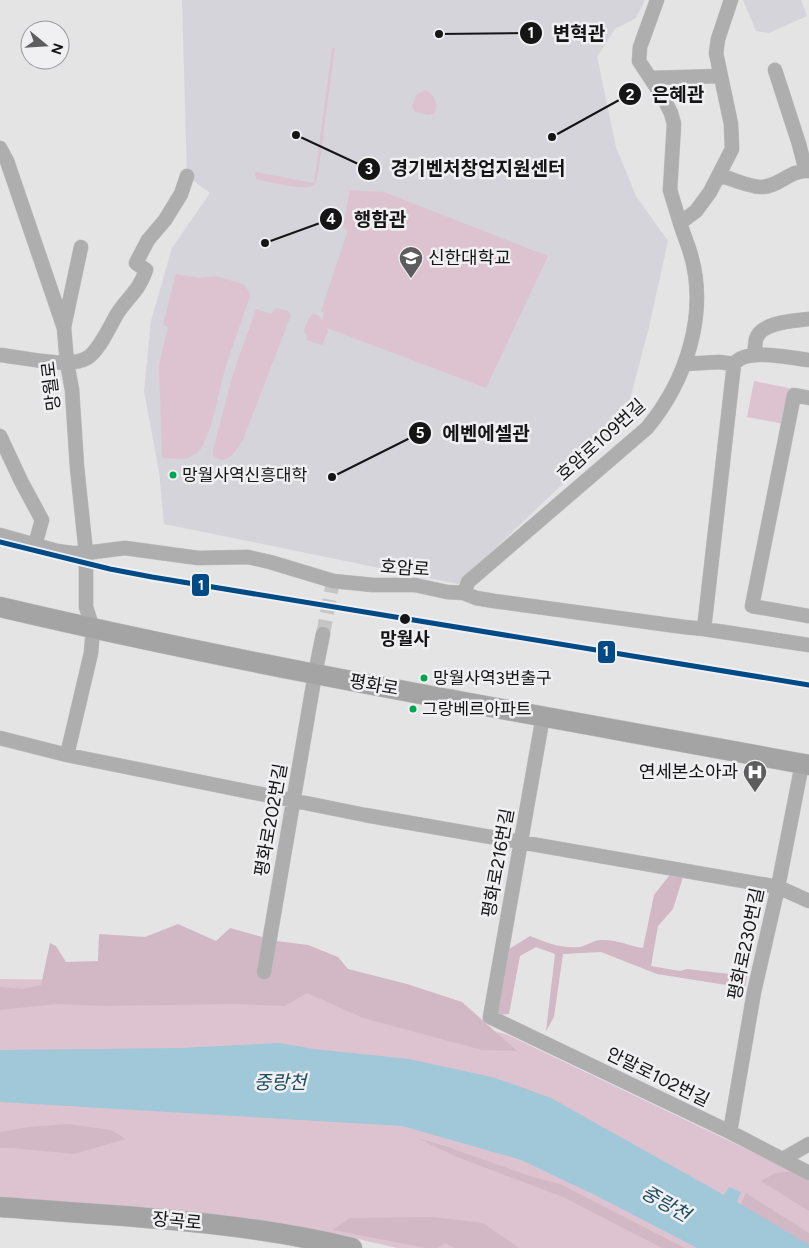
<svg xmlns="http://www.w3.org/2000/svg" width="809" height="1248" font-family="Figtree,'Noto Sans KR',sans-serif">
	<style>
		.built { fill: #d4d4da }
		.green { fill: #ddc3d0 }
		.forest { fill: #d2b7c5 }
		.water { fill: #a1c8d9 }
		.lines { fill: none; stroke-linecap: round; stroke-linejoin: round }
		.street-tunnel { stroke: #c5c5c6; stroke-width: 14; stroke-dasharray: 14 7; stroke-linecap: butt }
		.street-casing { stroke: #bfbfc0; stroke-width: 15 }
		.secondary-casing { stroke: #bfbfc0; stroke-width: 21 }
		.street { stroke: #aeaeaf; stroke-width: 14 }
		.secondary { stroke: #a4a4a4; stroke-width: 20 }
		.metro-1-casing { stroke: #f0f0f3; stroke-width: 9 }
		.metro-1 { stroke: #004a85; stroke-width: 5 }
		.bus-dot { fill: #00a651; stroke: #f0f0f3; stroke-width: 2 }
		.stop-dot { fill: #151516; stroke: #f0f0f3; stroke-width: 2 }
		.labels { text-anchor: middle; stroke-width: 5; stroke-linejoin: round; paint-order: stroke }
		.bus-label { font-size: 17px; fill: #151516; stroke: #f0f0f3; text-anchor: start }
		.poi-label { font-size: 18px; fill: #151516; stroke: #f0f0f3; text-anchor: start }
		.street-label { font-size: 18px; fill: #151516; stroke: #f0f0f3 }
		.stop-label { font-size: 18px; font-weight: bold; fill: #151516; stroke: #f0f0f3 }
		.water-label { font-size: 19px; font-style: italic; fill: #1c4c5d; stroke: #f0f0f3 }
		.leader { fill: none; stroke: #151516; stroke-width: 2 }
		.callout-dot { fill: #151516; stroke: #f0f0f3; stroke-width: 2 }
		.mark-label { font-size: 15px; text-anchor: middle; font-weight: bold; fill: #fff }
		.callout-label { font-size: 19px; text-anchor: middle; font-weight: bold; fill: #151516; stroke: #f0f0f3; stroke-width: 5; stroke-linejoin: round; paint-order: stroke }
		.line-badge { stroke: #f0f0f3; stroke-width: 2 }
		.badge-label { font-size: 14px; text-anchor: middle; font-weight: bold; fill: #fff }
	</style>
	<rect width="100%" height="100%" fill="#e4e4e5"/>
	<!-- built -->
	<path class="built" d="M182 0H645L636 18 615 29 597 57 616 147 636 196 668 241 649 327 623 426 458 584 164 524 159 472 144 391 151 321 172 248 210 193 187 176Z
		M743 0H801L807 16 769 33 756 31Z"/>
	<!-- green -->
	<path class="green" d="M332 48H335L318 174C317 177 316 183 314 185 307 192 266 181 256 179L255 172 314 183Z
		M425 90C435 94 439 106 434 114L429 115 415 112 412 107 416 95Z
		M350 190 384 192 548 256 486 388 327 328 328 331 322 345 306 340 307 337 304 330 309 318 313 314 318 315 323 321 324 312 321 311 348 230 343 228Z
		M176 274 199 278 215 276 243 284 249 291 250 296 225 369 212 422 203 446 197 453 186 459 162 458 159 364 168 327 163 325Z
		M276 308 288 311 291 315 244 437C239 448 226 469 213 455V450L234 371 256 309 271 314Z
		M754 381 789 388 784 424 747 417Z
		M0 979 157 981 370 994 508 1035 809 1179V1248H397L354 1238 290 1227 0 1199Z"/>
	<!-- forest -->
	<path class="forest" d="M669 876 683 877 673 909 658 926 651 966 680 971 687 969 747 976 745 988 657 974 601 952 563 954 554 1017 546 1031 555 954 536 947 520 956 509 1014 497 1015 509 949 530 936C545 942 562 949 579 947 587 946 593 940 601 940 616 939 629 946 643 948L654 895Z
		M178 924 216 941 230 928 277 941 308 945 338 957 348 969 407 984 462 1002 517 1051 482 1050 363 1018 307 993 285 1006 234 1004 103 1006 57 1004 0 1010V987L23 989 41 985 50 943 56 946 66 962 98 961 99 934 145 937Z
		M68 1124 111 1130 126 1139 74 1154 12 1148H0V1132L28 1127Z
		M417 1138 442 1145 533 1177 560 1184 685 1248H662L563 1197 457 1157Z
		M797 1171 809 1176V1211L761 1181 775 1173Z
		M746 1193 809 1233V1248L735 1216Z
		M433 1217 483 1223 519 1248H455L445 1243 437 1248H426L333 1230 350 1218Z"/>
	<!-- water -->
	<path class="water" d="M280 1043 314 1049 409 1059 492 1077 510 1083 551 1098 724 1195 729 1187 741 1192 737 1202 809 1245V1248H697L595 1195 521 1160 402 1126 0 1102V1050L179 1048Z"/>
	<g class="lines">
		<!-- street-tunnel -->
		<path class="street-tunnel" d="M323 634 332 587"/>
		<!-- street casing -->
		<g class="street-casing">
			<path id="street" d="M657 0 640 47 639 61 664 99 671 113 674 124 670 190 680 223
				M775 70 799 144 806 171
				M651 78 720 76
				M0 148 7 161 64 328 67 363 72 390 77 467 86 553V607L93 629 91 653 67 755
				M719 175C730 178 749 187 761 187 779 187 791 169 809 171
				M64 327 81 247
				M0 355C21 357 69 369 87 358 99 351 110 326 117 314 128 297 139 291 146 270L136 263 148 240 165 220 181 194 187 176
				M754 355C755 350 755 344 756 339 761 322 794 321 809 319
				M684 364 719 362 734 364C746 347 790 358 809 360
				M809 398 794 395 752 606 809 616
				M0 436 21 481 42 520 35 545
				M0 535 57 551 72 553H86L125 548 198 558 248 557 270 562 333 581 373 585H415L447 592 464 593 476 598 494 601 684 627 704 629 809 645
				M464 593 468 582 647 428C686 381 709 313 690 252 687 242 683 233 680 223L696 211 710 192 732 149 731 124 716 53 718 39 731 0
				M704 629 734 364
				M543 716 490 1017 730 1132 809 1173
				M0 738 67 755 365 815 778 887 809 901
				M264 972 315 674 323 634
				M730 1132 754 992 778 887 802 764
				M783 1159 809 1144"/>
		</g>
		<!-- secondary casing -->
		<g class="secondary-casing">
			<path id="secondary" d="M0 607C267 670 539 715 809 765
				M0 1207C117 1216 237 1220 352 1248"/>
		</g>
		<!-- street -->
		<use href="#street" class="street"/>
		<!-- secondary -->
		<use href="#secondary" class="secondary"/>
		<!-- metro-1 casing -->
		<g class="metro-1-casing">
			<path id="metro-1" d="M0 542 110 569 152 577 809 685"/>
		</g>
		<!-- metro-1 -->
		<use href="#metro-1" class="metro-1"/>
	</g>
	<!-- icons -->
	<defs>
		<g id="university-pin" transform="scale(1.25)"><path d="M0 17L-7.5 6A9.5 9.5 0 1 1 7.5 6Z" fill="#5d5d5e" stroke="#f0f0f3"/><path d="M0-5L7-2L0 1L-7-2ZM-4 1L0 2.5L4 1V4Q0 6-4 4Z" fill="#fff"/></g>
		<g id="hospital-pin" transform="scale(1.25)"><path d="M0 17L-7.5 6A9.5 9.5 0 1 1 7.5 6Z" fill="#5d5d5e" stroke="#f0f0f3"/><path d="M-5-5h3v3.5h4V-5h3V5h-3V1.5h-4V5h-3Z" fill="#fff"/></g>
	</defs>
	<g fill-rule="evenodd">
		<use href="#university-pin" x="411" y="258"/>
		<use href="#hospital-pin" x="755" y="772"/>
	</g>
	<!-- markers -->
	<g class="bus-dot">
		<circle cx="173" cy="475" r="4.5"/>
		<circle cx="424" cy="678" r="4.5"/>
		<circle cx="413" cy="709" r="4.5"/>
	</g>
	<circle class="stop-dot" cx="405" cy="619" r="6"/>
	<g class="labels">
		<!-- bus labels -->
		<g class="bus-label">
			<text x="182" y="481">망월사역신흥대학</text>
			<text x="433" y="684">망월사역3번출구</text>
			<text x="422" y="715">그랑베르아파트</text>
		</g>
		<!-- poi labels -->
		<g class="poi-label">
			<text x="428" y="264">신한대학교</text>
			<text x="738" y="778" text-anchor="end">연세본소아과</text>
		</g>
		<!-- street labels -->
		<g class="street-label">
			<text transform="translate(51 386) rotate(-97)" y="6">망월로</text>
			<text transform="translate(601 440) rotate(-42)" y="6">호암로109번길</text>
			<text transform="translate(405 568) rotate(4)" y="6">호암로</text>
			<text transform="translate(374 685) rotate(10)" y="6">평화로</text>
			<text transform="translate(271 820) rotate(-80)" y="6">평화로202번길</text>
			<text transform="translate(498 863) rotate(-80)" y="6">평화로216번길</text>
			<text transform="translate(746 944) rotate(-78)" y="6">평화로230번길</text>
			<text transform="translate(658 1077) rotate(26)" y="6">안말로102번길</text>
			<text transform="translate(177 1221) rotate(5)" y="6">장곡로</text>
		</g>
		<!-- stop labels -->
		<g class="stop-label">
			<text x="405" y="645">망월사</text>
		</g>
		<!-- water labels -->
		<g class="water-label">
			<text x="280" y="1089">중랑천</text>
			<text transform="translate(666 1203) rotate(30)" y="7">중랑천</text>
		</g>
	</g>
	<!-- callouts -->
	<path class="leader" d="M439 34L531 33M552 137L630 94M296 135L369 169M265 243L331 219M332 477L420 433"/>
	<g class="callout-dot">
		<circle cx="439" cy="34" r="5"/>
		<circle cx="552" cy="137" r="5"/>
		<circle cx="296" cy="135" r="5"/>
		<circle cx="265" cy="243" r="5"/>
		<circle cx="332" cy="477" r="5"/>
		<circle cx="531" cy="33" r="12"/>
		<circle cx="630" cy="94" r="12"/>
		<circle cx="369" cy="169" r="12"/>
		<circle cx="331" cy="219" r="12"/>
		<circle cx="420" cy="433" r="12"/>
	</g>
	<g class="mark-label">
		<text x="531" y="38">1</text>
		<text x="630" y="100">2</text>
		<text x="369" y="174">3</text>
		<text x="331" y="224">4</text>
		<text x="420" y="438">5</text>
	</g>
	<g class="callout-label">
		<text x="579" y="40">변혁관</text>
		<text x="678" y="101">은혜관</text>
		<text x="478" y="175">경기벤처창업지원센터</text>
		<text x="380" y="226">행함관</text>
		<text x="486" y="440">에벤에셀관</text>
	</g>
	<g class="line-badge">
		<rect x="191" y="573" width="19" height="24" rx="5" fill="#004a85"/>
		<rect x="597" y="640" width="19" height="24" rx="5" fill="#004a85"/>
	</g>
	<g class="badge-label">
		<text x="201" y="590">1</text>
		<text x="606" y="656">1</text>
	</g>
	<!-- north arrow -->
	<g transform="translate(45 45) rotate(108)"><circle r="24" fill="#f0f0f3" stroke="#98989b"/>
	<path d="M0-4L9 19L0 12L-9 19Z" fill="#5d5d5e"/>
	<text y="-8" font-size="14" font-weight="bold" text-anchor="middle" fill="#151516">N</text>
	</g>
</svg>
